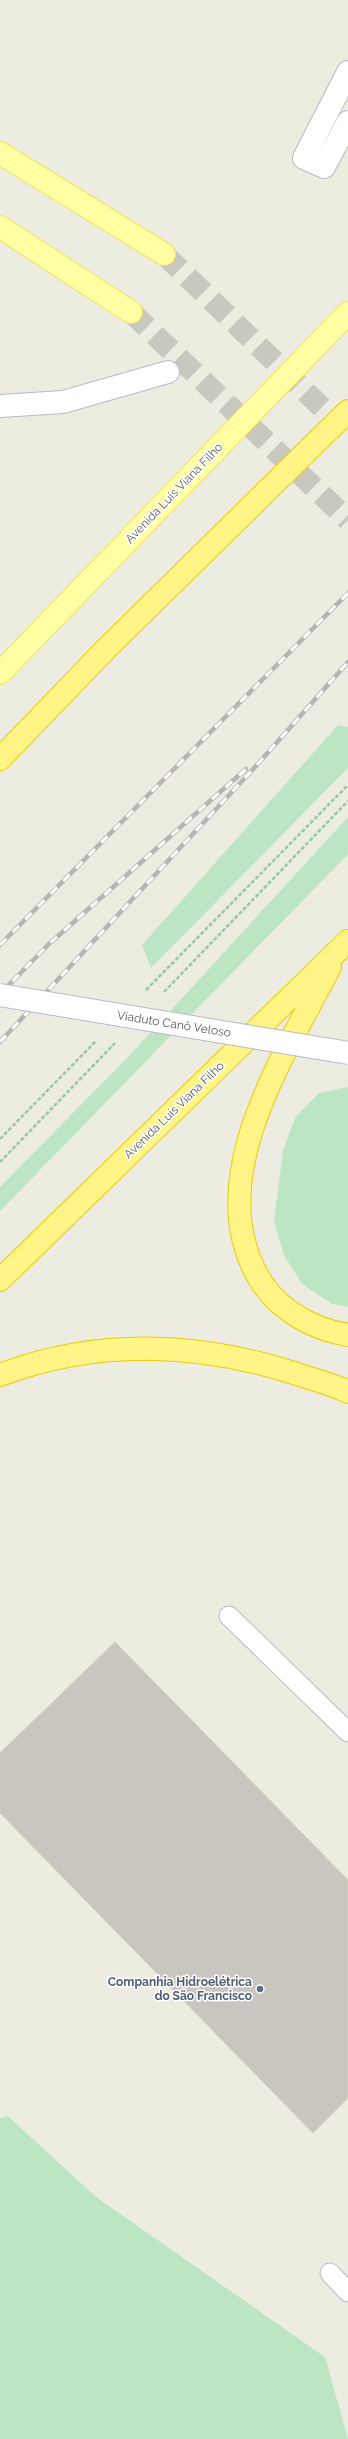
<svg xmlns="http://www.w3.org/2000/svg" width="348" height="2439" font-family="Raleway,sans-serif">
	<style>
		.green { fill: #bce6c3 }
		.building { fill: #c8c6be; stroke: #d2cfbf }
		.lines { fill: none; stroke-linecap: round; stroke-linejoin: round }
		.primary-tunnel { stroke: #c8c8c1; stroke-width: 22; stroke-dasharray: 22 11; stroke-linecap: butt }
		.lane-casing { stroke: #b9bac0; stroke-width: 21 }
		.street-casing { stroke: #b9bac0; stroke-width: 24 }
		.primary-casing { stroke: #f6e251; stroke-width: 24 }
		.highway-casing { stroke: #eeca00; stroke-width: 24 }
		.path { stroke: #95c7ab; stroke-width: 2.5; stroke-dasharray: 4 2; stroke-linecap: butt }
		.lane { stroke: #fff; stroke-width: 19 }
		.street { stroke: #fff; stroke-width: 22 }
		.primary { stroke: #ffffa4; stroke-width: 22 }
		.highway { stroke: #fff486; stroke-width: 22 }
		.rail-casing { stroke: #b4b5b5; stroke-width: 4.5 }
		.rail { stroke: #fff; stroke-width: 3; stroke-dasharray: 9; stroke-linecap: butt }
		.secondary-bridge-casing { stroke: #babcc3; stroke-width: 24; stroke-linecap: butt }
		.secondary-bridge { stroke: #fff; stroke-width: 22 }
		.service-dot { fill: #5c6f8a; stroke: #fff; stroke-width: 1.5 }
		.labels { text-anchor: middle; stroke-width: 3; stroke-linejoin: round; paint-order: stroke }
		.street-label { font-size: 12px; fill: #595c62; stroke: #fff }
		.service-label { font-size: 12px; font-weight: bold; fill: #4e5e75; stroke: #fff; text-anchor: end }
	</style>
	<rect width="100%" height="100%" fill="#edece1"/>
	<!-- green -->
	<path class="green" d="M338 725 348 727V768L151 968 142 945Z
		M348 817V854L0 1211V1187L130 1055Z
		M348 1087V1307L332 1304 302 1284 284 1255 274 1221 283 1151 295 1118 319 1093Z
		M8 2116 96 2197 325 2357 348 2439H0V2118Z"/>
	<!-- building -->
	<path class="building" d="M115 1642 348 1880V2098L313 2133 0 1813V1753Z"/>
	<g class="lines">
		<!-- primary-tunnel -->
		<path class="primary-tunnel" d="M164 254 348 433
			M131 312 348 520"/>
		<!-- lane casing -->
		<g class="lane-casing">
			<path id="lane" d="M229 1616 348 1732
				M330 2273 348 2292"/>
		</g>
		<!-- street casing -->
		<g class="street-casing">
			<path id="street" d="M348 72 304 158 324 167 348 122
				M0 406 63 402 168 372"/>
		</g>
		<!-- primary casing -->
		<g class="primary-casing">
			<path id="primary" d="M0 153 164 254
				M0 227 131 312
				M0 673 348 313"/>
		</g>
		<!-- highway casing -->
		<g class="highway-casing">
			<path id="highway" d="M0 759 106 649 348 411
				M330 967C284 1056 198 1184 262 1283 280 1311 315 1330 348 1335
				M0 1280 348 941
				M0 1375C98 1338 198 1342 297 1374 314 1380 332 1384 348 1392"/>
		</g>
		<!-- path -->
		<path class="path" d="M146 990 348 785
			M164 992 348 801
			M0 1139 96 1041
			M0 1162 115 1043"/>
		<!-- lane -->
		<use href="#lane" class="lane"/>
		<!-- street -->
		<use href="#street" class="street"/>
		<!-- primary -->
		<use href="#primary" class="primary"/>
		<!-- highway -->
		<use href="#highway" class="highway"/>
		<!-- rail casing -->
		<g class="rail-casing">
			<path id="rail" d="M0 945 348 593
				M0 994 49 944 246 769
				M0 1042 256 766 348 662"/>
		</g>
		<!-- rail -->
		<use href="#rail" class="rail"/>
		<!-- secondary-bridge casing -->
		<g class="secondary-bridge-casing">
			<path id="secondary-bridge" d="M0 995 348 1053"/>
		</g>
		<!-- secondary-bridge -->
		<use href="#secondary-bridge" class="secondary-bridge"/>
	</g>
	<!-- markers -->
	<circle class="service-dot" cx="260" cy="1989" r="4"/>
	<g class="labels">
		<!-- street labels -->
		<g class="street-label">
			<text transform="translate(174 493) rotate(-46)" y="4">Avenida Luís Viana Filho</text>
			<text transform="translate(174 1024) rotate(9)" y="4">Viaduto Canô Veloso</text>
			<text transform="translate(174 1110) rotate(-44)" y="4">Avenida Luís Viana Filho</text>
		</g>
		<!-- service labels -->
		<g class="service-label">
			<text x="252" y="1986">Companhia Hidroelétrica<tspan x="252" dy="14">do São Francisco</tspan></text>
		</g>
	</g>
</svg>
